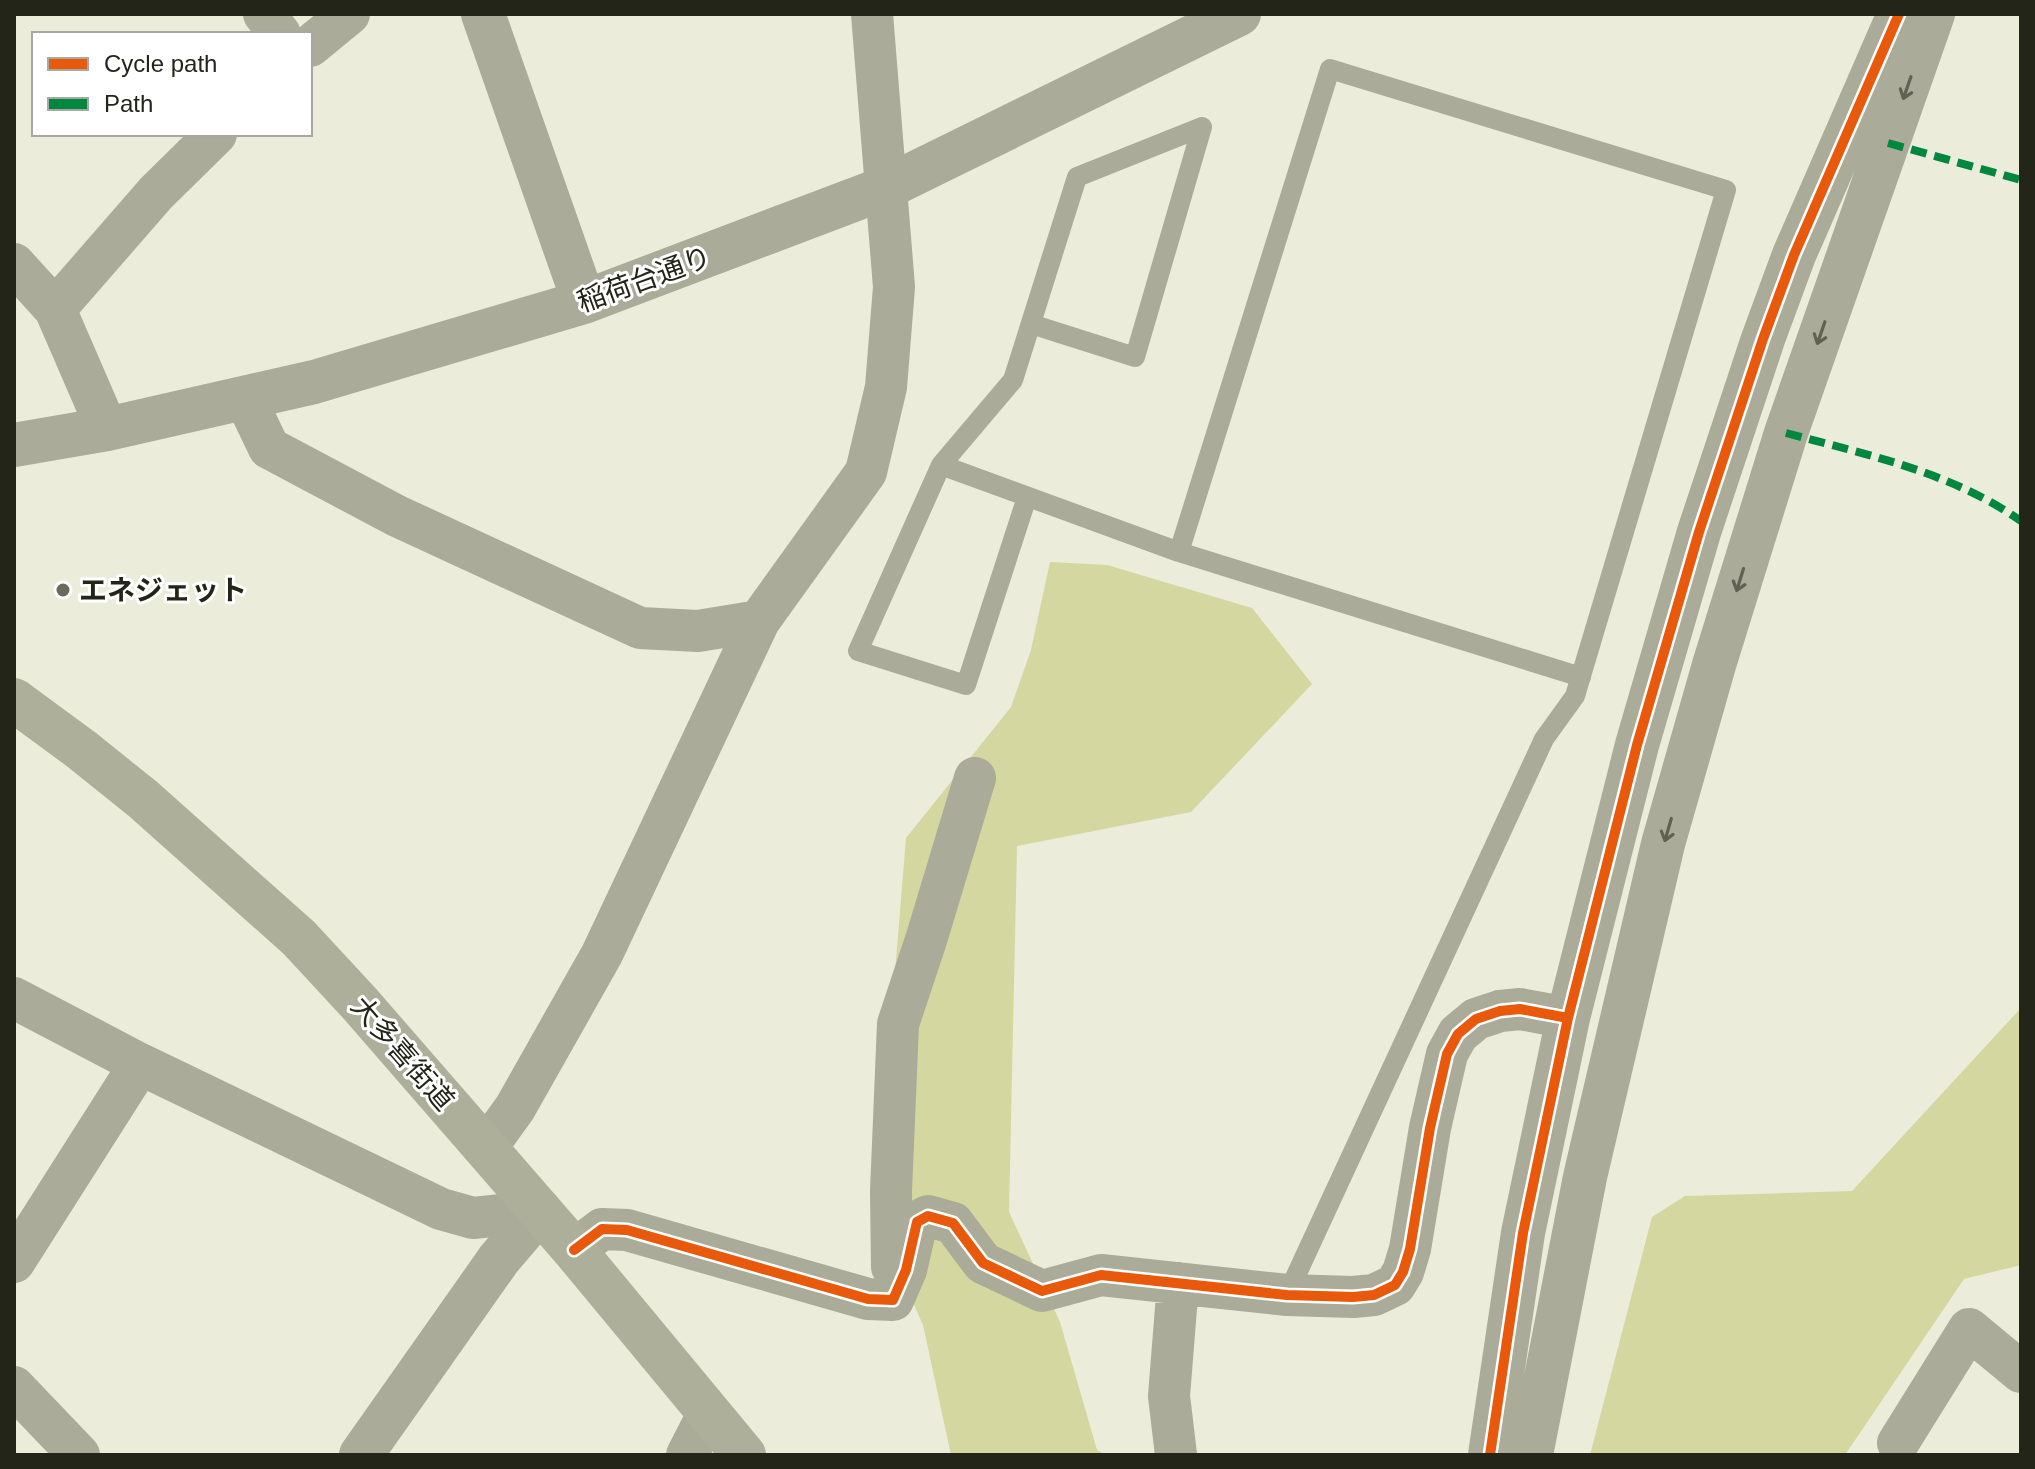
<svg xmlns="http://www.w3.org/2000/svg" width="2035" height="1469" font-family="Helvetica,'Noto Sans JP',sans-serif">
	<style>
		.forest { fill: #d4d7a0 }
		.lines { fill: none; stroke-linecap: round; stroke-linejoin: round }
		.service { stroke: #aaab98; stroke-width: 20 }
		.minor { stroke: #aaab98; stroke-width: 42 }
		.tertiary { stroke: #aaab98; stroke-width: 44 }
		.trunk { stroke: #adaf9a; stroke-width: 44 }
		.quiet { stroke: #00873e; stroke-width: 8; stroke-dasharray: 16 8; stroke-linecap: butt }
		.cycleway-casing { stroke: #fff; stroke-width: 15 }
		.cycleway { stroke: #e8590c; stroke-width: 10 }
		.oneway { stroke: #606152 }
		.poi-dot { fill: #6a6b5d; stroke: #fff; stroke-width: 3 }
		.labels { text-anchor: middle; stroke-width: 6; stroke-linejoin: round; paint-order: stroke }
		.street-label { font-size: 28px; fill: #242519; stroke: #fff }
		.poi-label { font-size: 28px; font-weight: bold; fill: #242519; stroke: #fff; text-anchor: start }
	</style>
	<rect width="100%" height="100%" fill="#ebecda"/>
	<!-- forest -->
	<path class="forest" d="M1050 562 1107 565 1252 608 1312 684 1191 812 1017 846 1009 1212 1060 1322 1097 1450 1106 1455H951L923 1325 875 1217 906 838 1011 707 1031 650Z
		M2021 1008V1265L1964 1279 1845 1455H1590L1652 1217 1685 1196 1852 1191Z"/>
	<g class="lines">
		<!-- service -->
		<path class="service" d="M1031 324 1135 357 1202 127
			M941 465 1179 552 1581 677
			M1027 497 966 685 858 651 941 465 1013 380 1077 177 1202 127
			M1179 552 1330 69 1726 190 1575 696 1544 739 1287 1295"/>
		<!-- minor -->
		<path class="minor" d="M264 14 280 34
			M310 46 349 14
			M14 264 55 309 107 429
			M55 309 156 193 216 134
			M245 398 269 448 397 516 640 628 698 631 759 621
			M14 998 140 1064 441 1209 473 1218 540 1211
			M486 1148 515 1108 602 954 759 621 866 472 886 387 894 287 872 14
			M574 1250 602 1229 627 1230 868 1299 893 1300 906 1270 917 1222 928 1216 953 1223 983 1263 1042 1291 1101 1275 1287 1295 1353 1297 1374 1295 1395 1285 1403 1272 1410 1249 1430 1128 1447 1054 1458 1034 1476 1019 1500 1011 1520 1009 1568 1018
			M14 1262 140 1064
			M892 1267 891 1191 898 1024 926 940 975 778
			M14 1387 79 1455
			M1898 1443 1969 1329 2021 1372
			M687 1455 708 1414
			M1176 1455 1169 1396 1178 1283"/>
		<!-- tertiary -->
		<path class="tertiary" d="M483 14 584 302
			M14 445 107 429 314 382 584 302 885 188 1239 14
			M361 1455 499 1259 540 1211
			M1490 1455 1523 1233 1568 1018 1637 745 1699 532 1763 339 1794 255 1899 14
			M1531 1455 1585 1177 1663 844 1714 665 1786 433 1933 14"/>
		<!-- trunk -->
		<path class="trunk" d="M14 700 82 750 143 799 299 938 361 1005 574 1250 744 1455"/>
		<!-- quiet -->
		<path class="quiet" d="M1888 143 2021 180
			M1786 433C1868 455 1951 472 2021 521"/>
		<!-- cycleway casing -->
		<g class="cycleway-casing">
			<path id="cycleway" d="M574 1250 602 1229 627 1230 868 1299 893 1300 906 1270 917 1222 928 1216 953 1223 983 1263 1042 1291 1101 1275 1287 1295 1353 1297 1374 1295 1395 1285 1403 1272 1410 1249 1430 1128 1447 1054 1458 1034 1476 1019 1500 1011 1520 1009 1568 1018
				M1490 1455 1523 1233 1568 1018 1637 745 1699 532 1763 339 1794 255 1899 14"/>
		</g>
		<!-- cycleway -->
		<use href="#cycleway" class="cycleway"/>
	</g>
	<!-- one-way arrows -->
	<defs><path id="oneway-shaft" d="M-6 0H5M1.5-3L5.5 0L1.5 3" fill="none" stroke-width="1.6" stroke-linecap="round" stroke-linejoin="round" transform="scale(2)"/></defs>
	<g class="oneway">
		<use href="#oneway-shaft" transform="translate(1907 88) rotate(109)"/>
		<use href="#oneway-shaft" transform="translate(1821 333) rotate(109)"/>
		<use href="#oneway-shaft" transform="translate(1740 580) rotate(107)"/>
		<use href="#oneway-shaft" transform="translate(1668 830) rotate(106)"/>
	</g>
	<!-- markers -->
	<circle class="poi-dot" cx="63" cy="590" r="8"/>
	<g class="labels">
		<!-- street labels -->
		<g class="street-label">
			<text transform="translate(644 279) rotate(-20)" y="10">稲荷台通り</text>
			<text transform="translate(403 1053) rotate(49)" y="10">大多喜街道</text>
		</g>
		<!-- poi labels -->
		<g class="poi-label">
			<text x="79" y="600">エネジェット</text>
		</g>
	</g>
	<!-- border -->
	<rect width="2035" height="1469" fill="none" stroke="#242519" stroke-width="32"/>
	<!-- legend -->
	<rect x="32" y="32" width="280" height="104" fill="#ffffff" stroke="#a7a8a3" stroke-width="2"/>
	<rect x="48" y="58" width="40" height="12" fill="#e8590c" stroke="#a7a8a3" stroke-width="2"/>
	<text x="104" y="72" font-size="24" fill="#242519">Cycle path</text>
	<rect x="48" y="98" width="40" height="12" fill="#00873e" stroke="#a7a8a3" stroke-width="2"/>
	<text x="104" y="112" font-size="24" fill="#242519">Path</text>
</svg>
